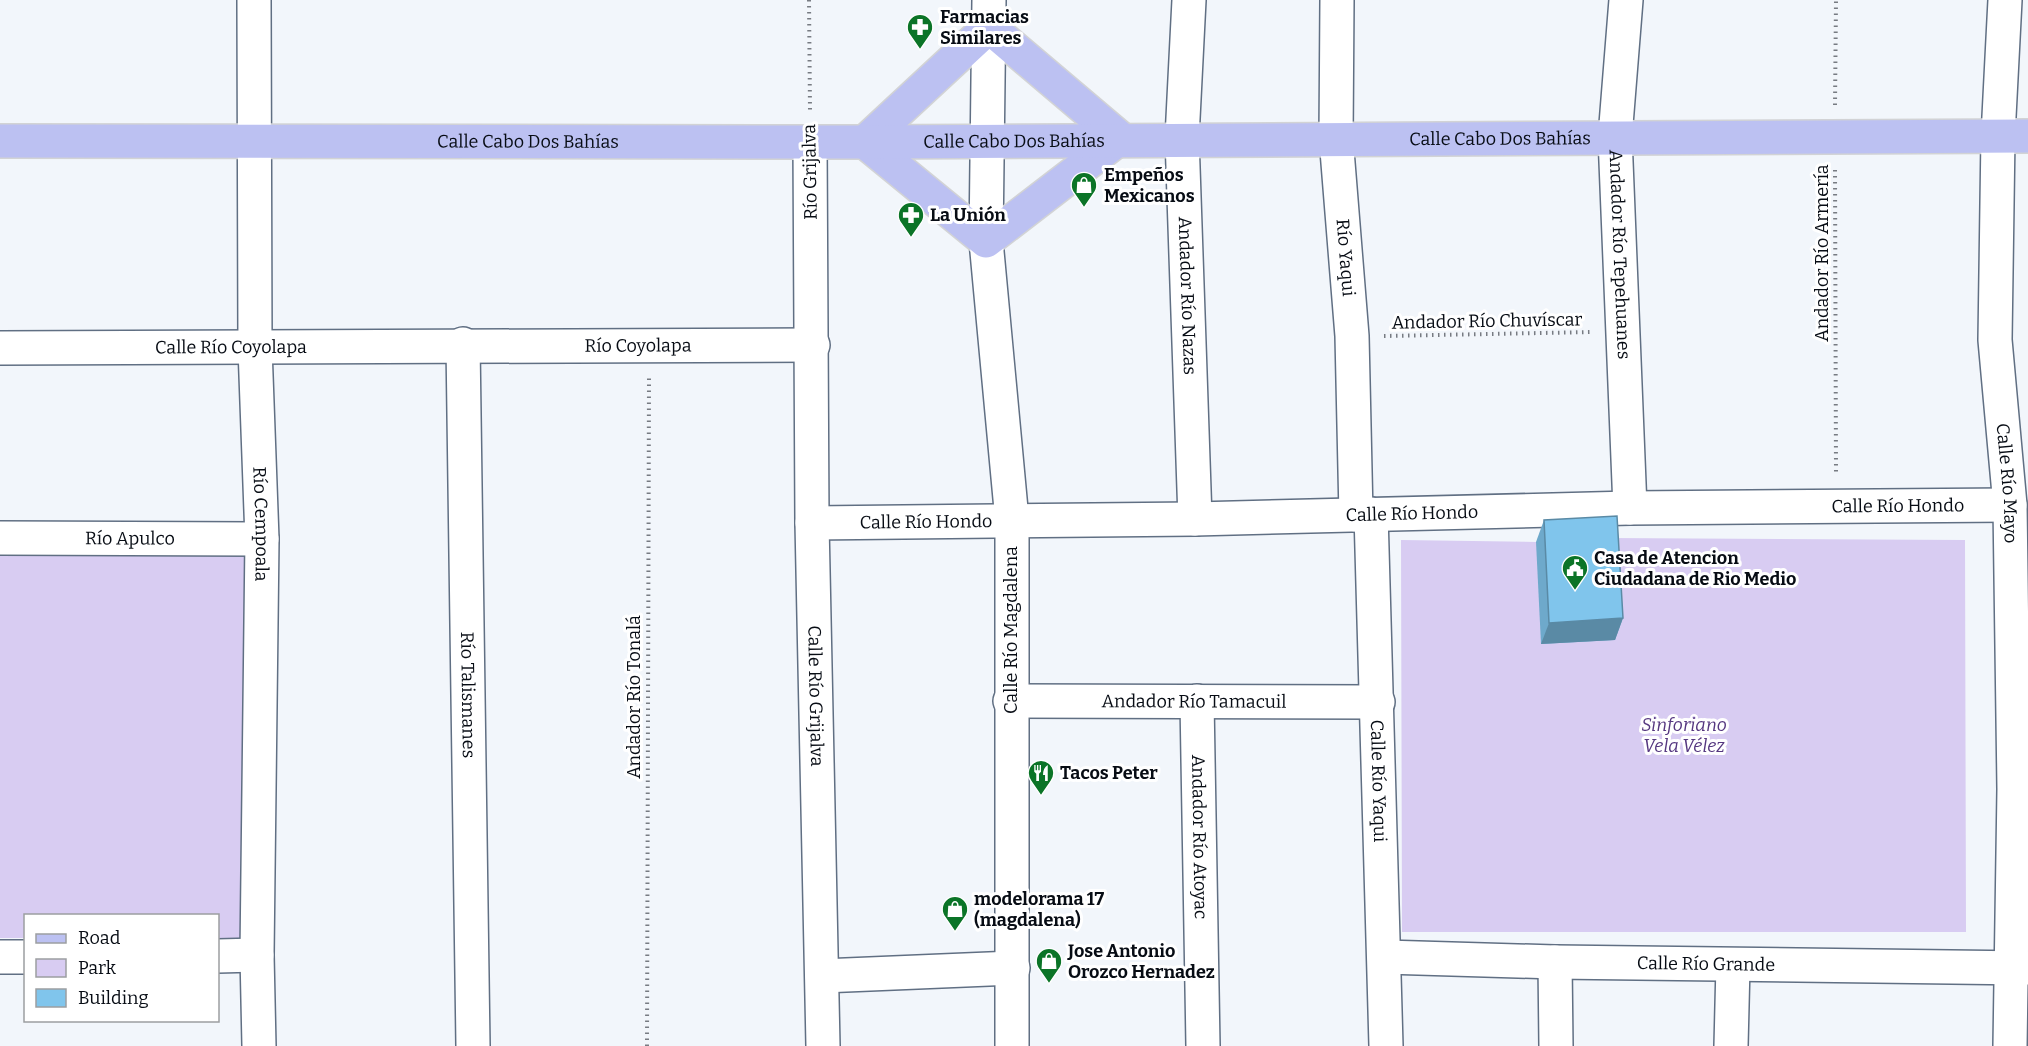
<svg xmlns="http://www.w3.org/2000/svg" width="2028" height="1046" font-family="Bitter,serif">
	<style>
		.green { fill: #d8ccf2 }
		.lines { fill: none; stroke-linecap: round; stroke-linejoin: round }
		.minor-casing { stroke: #606f83; stroke-width: 36 }
		.major-casing { stroke: #d2d3d5; stroke-width: 36 }
		.path { stroke: #777b82; stroke-width: 4; stroke-dasharray: 1.5 4.5; stroke-linecap: butt }
		.minor { stroke: #fff; stroke-width: 33 }
		.major { stroke: #bcc1f2; stroke-width: 33 }
		.wall { fill: #6ea9cb }
		.shaded-wall { fill: #5a8aa5 }
		.building { fill: #80c5ec; stroke: #5a8aa5; stroke-width: 1.5 }
		.labels { text-anchor: middle; stroke-width: 6; stroke-linejoin: round; paint-order: stroke }
		.poi-label { font-size: 18px; font-weight: bold; fill: #070c14; stroke: #fff; text-anchor: start }
		.street-label { font-size: 18px; fill: #070c14; stroke: #fff }
		.park-label { font-size: 18px; font-style: italic; fill: #553780; stroke: #fff }
	</style>
	<rect width="100%" height="100%" fill="#f2f6fb"/>
	<!-- green -->
	<path class="green" d="M1609 538 1965 540 1966 932H1402L1401 540 1536 542Z
		M0 556H252V939H218V916H26L25 938H0Z"/>
	<g class="lines">
		<!-- minor casing -->
		<g class="minor-casing">
			<g id="minor">
				<path id="s1" d="M254 0 255 348 262 539 257 955 259 1046"/>
				<path d="M989 0 986 241 1012 520V1046"/>
				<path id="s2" d="M1189 0 1182 138 1195 519"/>
				<path id="s3" d="M1337 0 1336 138 1352 336 1356 515"/>
				<path id="s4" d="M1626 0 1615 137 1630 508"/>
				<path id="s5" d="M2005 0 1998 136 1995 340 2010 505 2014 789 2010 1046"/>
				<path id="s6" d="M810 142 812 523 823 1046"/>
				<path id="s7" d="M463 344 473 1046"/>
				<path id="s8" d="M0 348 813 345"/>
				<path id="s9" d="M1371 514 1386 1046"/>
				<path id="s10" d="M812 523 1195 519 1630 508 2010 505"/>
				<path id="s11" d="M0 538 262 539"/>
				<path id="s12" d="M1010 701 1378 702"/>
				<path id="s13" d="M1197 701 1203 1046"/>
				<path d="M218 956 257 955"/>
				<path d="M0 957H26"/>
				<path id="s14" d="M1385 957 1555 962 2028 968"/>
				<path d="M1555 962 1556 1046"/>
				<path d="M822 976 1013 968"/>
				<path d="M1731 1046 1733 965"/>
			</g>
		</g>
		<!-- major casing -->
		<g class="major-casing">
			<g id="major">
				<path d="M989 27 1120 138 986 241 865 142Z"/>
				<path id="s15" d="M0 141 865 142 2028 136"/>
			</g>
		</g>
		<!-- path -->
		<path class="path" d="M809 0 810 110
			M1835 105 1836 0
			M1835 170 1836 474
			M1384 336 1593 332
			M647 1046 649 378"/>
		<!-- minor -->
		<use href="#minor" class="minor"/>
		<!-- major -->
		<use href="#major" class="major"/>
	</g>
	<!-- wall -->
	<path class="wall" d="M1544 520 1623 618 1615 640 1541 644 1536 542Z"/>
	<!-- shaded-wall -->
	<path class="shaded-wall" d="M1623 618 1615 640 1541 644 1549 623Z"/>
	<!-- building -->
	<path class="building" d="M1617 516 1623 618 1549 623 1544 520Z"/>
	<!-- icons -->
	<defs>
		<g id="pharmacy-pin" transform="scale(1.35)"><path d="M0 17L-7.5 6A9.5 9.5 0 1 1 7.5 6Z" fill="#0b7427" stroke="#fff"/><path d="M-2-6h4v4h4v4h-4v4h-4v-4h-4v-4h4Z" fill="#fff"/></g>
		<g id="shop-pin" transform="scale(1.35)"><path d="M0 17L-7.5 6A9.5 9.5 0 1 1 7.5 6Z" fill="#0b7427" stroke="#fff"/><path d="M-5-2.5h2.3a2.7 3.5 0 0 1 5.4 0H5L5.5 6h-11ZM-1.5-2.5h3a1.5 2.3 0 0 0-3 0Z" fill="#fff"/></g>
		<g id="civic-pin" transform="scale(1.35)"><path d="M0 17L-7.5 6A9.5 9.5 0 1 1 7.5 6Z" fill="#0b7427" stroke="#fff"/><path d="M-.6-6.5H3V-4.5H.6V-3L4-1V1h2V6H-6V1h2V-1L-.6-3ZM-1.2 2.5V6h2.4V2.5Z" fill="#fff"/></g>
		<g id="restaurant-pin" transform="scale(1.35)"><path d="M0 17L-7.5 6A9.5 9.5 0 1 1 7.5 6Z" fill="#0b7427" stroke="#fff"/><path d="M-5-6h1v4h1v-4h1v4h1v-4h1v5L-1.5 .5V6h-2V.5L-5-1ZM5-6V6H3V1.5H1.5Q1.5-4 5-6Z" fill="#fff"/></g>
	</defs>
	<g fill-rule="evenodd">
		<use href="#pharmacy-pin" x="920" y="27"/>
		<use href="#shop-pin" x="1084" y="185"/>
		<use href="#pharmacy-pin" x="911" y="215"/>
		<use href="#civic-pin" x="1575" y="568"/>
		<use href="#restaurant-pin" x="1041" y="773"/>
		<use href="#shop-pin" x="955" y="909"/>
		<use href="#shop-pin" x="1049" y="961"/>
	</g>
	<g class="labels">
		<!-- poi labels -->
		<g class="poi-label">
			<text x="940" y="23">Farmacias<tspan x="940" dy="21">Similares</tspan></text>
			<text x="1104" y="181">Empeños<tspan x="1104" dy="21">Mexicanos</tspan></text>
			<text x="930" y="221">La Unión</text>
			<text x="1594" y="564">Casa de Atencion<tspan x="1594" dy="21">Ciudadana de Rio Medio</tspan></text>
			<text x="1060" y="779">Tacos Peter</text>
			<text x="974" y="905">modelorama 17<tspan x="974" dy="21">(magdalena)</tspan></text>
			<text x="1068" y="957">Jose Antonio<tspan x="1068" dy="21">Orozco Hernadez</tspan></text>
		</g>
		<!-- street labels -->
		<g class="street-label">
			<text dy="6" stroke="none"><textPath href="#s15" startOffset="1500">Calle Cabo Dos Bahías</textPath></text>
			<text dy="6" stroke="none"><textPath href="#s15" startOffset="1014">Calle Cabo Dos Bahías</textPath></text>
			<text dy="6" stroke="none"><textPath href="#s15" startOffset="528">Calle Cabo Dos Bahías</textPath></text>
			<text transform="translate(810 172) rotate(-91)" y="6">Río Grijalva</text>
			<text transform="translate(1822 253) rotate(-90)" y="6">Andador Río Armería</text>
			<text dy="6" stroke="none"><textPath href="#s4" startOffset="255">Andador Río Tepehuanes</textPath></text>
			<text dy="6" stroke="none"><textPath href="#s3" startOffset="258">Río Yaqui</textPath></text>
			<text dy="6" stroke="none"><textPath href="#s2" startOffset="296">Andador Río Nazas</textPath></text>
			<text transform="translate(1487 321) rotate(-1)" y="6">Andador Río Chuvíscar</text>
			<text dy="6" stroke="none"><textPath href="#s8" startOffset="231">Calle Río Coyolapa</textPath></text>
			<text dy="6" stroke="none"><textPath href="#s8" startOffset="638">Río Coyolapa</textPath></text>
			<text dy="6" stroke="none"><textPath href="#s5" startOffset="484">Calle Río Mayo</textPath></text>
			<text dy="6" stroke="none"><textPath href="#s10" startOffset="1086">Calle Río Hondo</textPath></text>
			<text dy="6" stroke="none"><textPath href="#s10" startOffset="600">Calle Río Hondo</textPath></text>
			<text dy="6" stroke="none"><textPath href="#s10" startOffset="114">Calle Río Hondo</textPath></text>
			<text dy="6" stroke="none"><textPath href="#s1" startOffset="524">Río Cempoala</textPath></text>
			<text dy="6" stroke="none"><textPath href="#s11" startOffset="130">Río Apulco</textPath></text>
			<text transform="translate(1011 630) rotate(-90)" y="6">Calle Río Magdalena</text>
			<text dy="6" stroke="none"><textPath href="#s7" startOffset="351">Río Talismanes</textPath></text>
			<text dy="6" stroke="none"><textPath href="#s6" startOffset="554">Calle Río Grijalva</textPath></text>
			<text transform="translate(634 697) rotate(-90)" y="6">Andador Río Tonalá</text>
			<text dy="6" stroke="none"><textPath href="#s12" startOffset="184">Andador Río Tamacuil</textPath></text>
			<text dy="6" stroke="none"><textPath href="#s9" startOffset="267">Calle Río Yaqui</textPath></text>
			<text dy="6" stroke="none"><textPath href="#s13" startOffset="136">Andador Río Atoyac</textPath></text>
			<text dy="6" stroke="none"><textPath href="#s14" startOffset="321">Calle Río Grande</textPath></text>
		</g>
		<!-- park labels -->
		<g class="park-label">
			<text x="1684" y="731">Sinforiano<tspan x="1684" dy="21">Vela Vélez</tspan></text>
		</g>
	</g>
	<!-- legend -->
	<rect x="24" y="914" width="195" height="108" fill="#ffffff" stroke="#9c9ea1" stroke-width="1.5"/>
	<rect x="36" y="934" width="30" height="9" fill="#bcc1f2" stroke="#9c9ea1" stroke-width="1.5"/>
	<text x="78" y="944" font-size="18" fill="#070c14">Road</text>
	<rect x="36" y="959" width="30" height="18" fill="#d8ccf2" stroke="#9c9ea1" stroke-width="1.5"/>
	<text x="78" y="974" font-size="18" fill="#070c14">Park</text>
	<rect x="36" y="989" width="30" height="18" fill="#80c5ec" stroke="#9c9ea1" stroke-width="1.5"/>
	<text x="78" y="1004" font-size="18" fill="#070c14">Building</text>
</svg>
